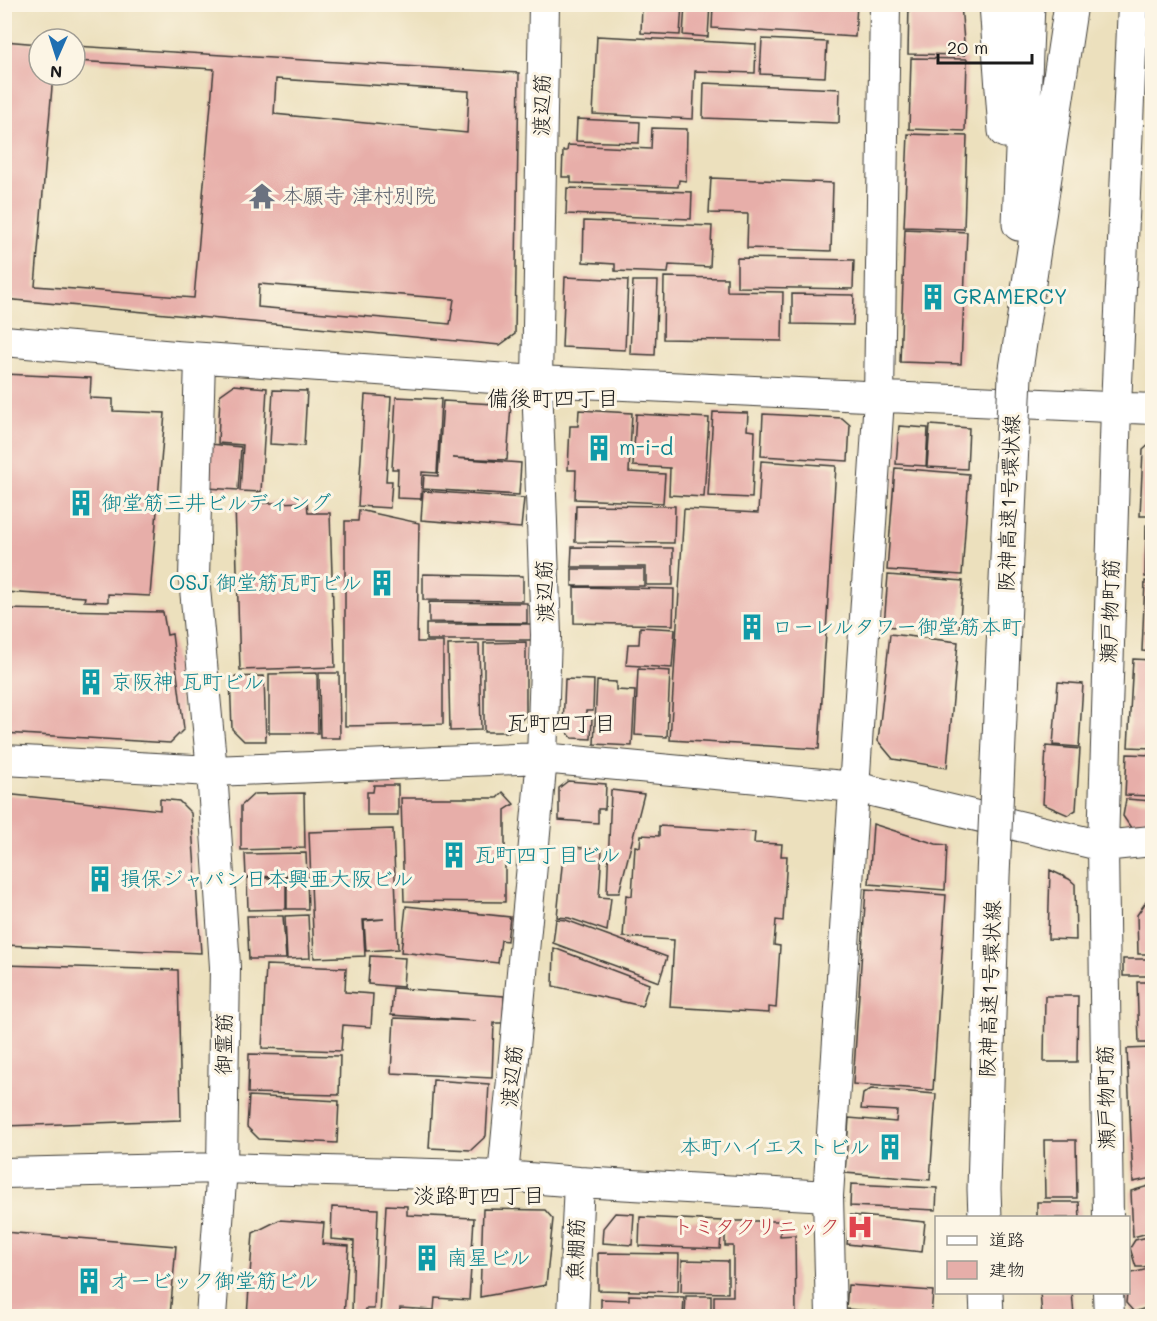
<svg xmlns="http://www.w3.org/2000/svg" width="1157" height="1321" font-family="Mali,'Klee One',sans-serif">
	<style>
		.building { fill: #e7aea9; fill-rule: evenodd }
		.lines { fill: none; stroke-linecap: round; stroke-linejoin: round }
		.minor-casing { stroke: #3b3934; stroke-width: 32 }
		.motorway-casing { stroke: #3b3934; stroke-width: 35 }
		.minor { stroke: #fff; stroke-width: 30 }
		.motorway { stroke: #fff; stroke-width: 33 }
		.motorway-bridge-casing { stroke: #3b3934; stroke-width: 35; stroke-linecap: butt }
		.motorway-bridge { stroke: #fff; stroke-width: 33 }
		.labels { text-anchor: middle; stroke-width: 6; stroke-linejoin: round; paint-order: stroke }
		.street-label { font-size: 21px; fill: #1c1c1c; stroke: #fcf5e5 }
		.worship-label { font-size: 21px; fill: #5b616d; stroke: #fcf5e5; text-anchor: start }
		.culture-label { font-size: 21px; fill: #0d838f; stroke: #fcf5e5; text-anchor: start }
		.health-label { font-size: 21px; fill: #be3a42; stroke: #fcf5e5; text-anchor: end }
		.neighbourhood-label { font-size: 22px; fill: #1c1c1c; stroke: #fcf5e5 }
	</style>
	<rect width="100%" height="100%" fill="#fcf5e5"/>
	<filter id="ink" filterUnits="userSpaceOnUse"><feTurbulence type="fractalNoise" baseFrequency=".0167" numOctaves="2"/><feDisplacementMap in="SourceGraphic" scale="12" xChannelSelector="R" yChannelSelector="G"/><feConvolveMatrix kernelMatrix="1 2 1 2 8 2 1 2 1" color-interpolation-filters="sRGB"/></filter>
	<filter id="wash" filterUnits="userSpaceOnUse"><feTurbulence type="fractalNoise" baseFrequency=".008" numOctaves="4" result="noise"/><feDisplacementMap in="SourceGraphic" scale="24" xChannelSelector="R" yChannelSelector="G"/><feGaussianBlur stdDeviation="1.35" result="paint"/><feColorMatrix in="noise" values="0 0 0 0 0 0 0 0 0 0 0 0 0 0 0 0 0 1.4 0 .05"/><feComposite in="paint" operator="in"/></filter>
	<g filter="url(#wash)">
		<rect width="100%" height="100%" fill="#ece0bd"/>
		<g id="blocks">
			<!-- building -->
			<path class="building" d="M642 4H682L680 35 641 33Z
				M685 4H710L708 37 683 35Z
				M713 4H857L855 37 712 28Z
				M909 4H961L965 55 908 54Z
				M597 36 756 44 755 73 695 71 693 119 593 114Z
				M762 39 827 42 825 77 760 74Z
				M4 41 39 44V75H53L35 286 194 298 214 69 75 61V46L519 73 515 334 500 345 4 299ZM276 79 469 91 467 133 274 114ZM259 284 454 299 450 324 258 307Z
				M911 58 967 59 965 131 909 129Z
				M704 83 840 89 839 123 703 118Z
				M577 119 640 122 639 143 576 141Z
				M652 128 687 129 686 181 679 180 678 187 571 183V177H562L563 151H567L568 145 651 149Z
				M908 134 967 136 964 229 904 227Z
				M711 178 833 183 831 251 747 248 748 214 709 213Z
				M567 188 692 192 691 219 566 214Z
				M584 221 712 226 710 267 669 265 668 273 615 271V264L583 262Z
				M905 229 967 232 961 364 900 362Z
				M737 258 854 260 853 289 737 287Z
				M565 277 628 280 625 350 562 347Z
				M664 277 727 278V291L783 292 782 341 663 339Z
				M633 281H658L655 355 630 354Z
				M792 294 854 295 853 325 792 324Z
				M4 374 91 378 90 398 113 399V411L165 413 150 596 108 594V602L84 601 85 597 4 592Z
				M234 385 267 388 261 492 240 491 243 445 218 443 220 395Z
				M273 390 307 391 304 446 270 444Z
				M365 395 391 397 386 481H392L390 508 358 506Z
				M396 397 441 399 437 473 422 472 421 499 397 498 398 469H392Z
				M443 401 511 405 507 460 453 458 521 463 519 495 423 489 424 475 438 476Z
				M579 410 632 413 629 472 665 474 663 503 575 499 576 470H568L570 426H578Z
				M713 412 748 413 747 430 755 431 752 498 708 496Z
				M636 414 709 418 704 497 669 495 670 468 633 466Z
				M763 414 842 418 850 425 848 461 761 456Z
				M930 425 969 428 967 469 927 467Z
				M899 426 928 428 926 466 896 464Z
				M1152 442V516H1140L1143 450Z
				M210 444 241 447 238 490 207 488Z
				M761 461 836 466 819 749 670 740 684 509 758 513Z
				M895 468 969 474 962 575 887 570Z
				M423 491 524 498 521 528 421 520Z
				M307 502 308 513H330L335 667 240 670 235 504Z
				M576 505 675 506 674 543 575 542Z
				M359 510 419 523 417 642H443V724L345 726V521H358Z
				M1146 525H1152V577H1145Z
				M572 547 673 548V585H646V567H571Z
				M572 569H644V586H572Z
				M423 574 523 576V601L423 600Z
				M888 575 963 581 959 632 884 626Z
				M1145 581 1152 582V652L1142 651Z
				M574 587 674 589 673 625 574 623Z
				M429 602 527 603V623L429 622Z
				M4 609 163 612 167 635 172 634 184 729 170 743 4 733Z
				M426 624H532V640H426Z
				M640 627 675 629 672 668 626 665 628 644H639Z
				M890 634 958 642 947 768 893 759 878 741Z
				M526 642V715L510 732H484V643Z
				M479 644 481 730 450 731 448 645Z
				M1133 659 1152 660V748L1128 747Z
				M638 669 670 671 667 737 635 735Z
				M317 673 318 733H269V674Z
				M319 673H339L340 738H320Z
				M264 676 266 741H244L232 729 230 677Z
				M565 679 594 680 593 711H586L585 718H592L591 739 572 738 563 727Z
				M597 681 616 682V690L635 691 632 746 594 744Z
				M1058 682 1083 684 1079 747 1053 745Z
				M1046 746 1080 749 1076 810 1068 815 1043 804Z
				M1127 754 1152 755V796L1125 795Z
				M568 781 606 784 605 809H598V823L559 820V788Z
				M374 785H398V815H367V792H373Z
				M611 790 644 794 619 893H607Z
				M503 792 514 804 505 810V902L404 901 401 798H497Z
				M304 793 305 848 241 850V806L254 794Z
				M4 794 160 810V799L179 801 191 813 201 953 4 945Z
				M1126 799 1152 801V826L1131 828 1123 816Z
				M873 824 936 844 947 845 945 890 869 884Z
				M659 826 755 832 754 843 782 844 781 856H787L783 921 776 920 774 945 780 946 776 1008 769 1007V1013L670 1007 674 940 623 937 626 895 632 896 635 846 640 847 641 835 659 836Z
				M393 829 398 949 366 951 364 921 384 919 363 920 365 956 314 958 309 832Z
				M564 846 602 850 599 897 611 898 607 931 569 918 557 917Z
				M306 853 307 875 286 876V871V876L246 877 245 854Z
				M1050 870 1069 879 1075 884 1076 940 1048 939Z
				M287 877H307L308 909H287Z
				M247 878H286V909L248 910Z
				M866 889 946 895 933 1090 853 1084Z
				M1152 893V954H1138L1137 915Z
				M406 906 510 917 507 941 501 940 498 963 401 952Z
				M308 915 310 958 287 959 285 916Z
				M247 916H283L286 959H249Z
				M556 919 566 920 667 957 659 982 553 943Z
				M554 948 649 984 642 1006 553 986Z
				M370 956 405 958 403 987 368 984Z
				M1123 959H1152V976H1123Z
				M4 965 178 970 181 1120 4 1126Z
				M266 965 346 968 345 992 373 994 371 1027 343 1025 341 1051 262 1048Z
				M1137 982H1152V1043H1139Z
				M393 988 504 996 503 1023H494L492 1078 391 1073 394 1018 476 1021 391 1015Z
				M1045 996H1078L1077 1062H1044Z
				M1152 1048V1178L1133 1182 1127 1049Z
				M249 1054 340 1056 339 1095 248 1093Z
				M433 1080 489 1084 486 1136 471 1150 429 1148Z
				M871 1089 936 1094 930 1180 845 1173 849 1118 896 1122 897 1111 861 1109 863 1094Z
				M249 1096 339 1101 337 1143 259 1139 247 1127Z
				M1044 1140H1076L1077 1198H1045Z
				M851 1184 937 1188 936 1210 850 1206Z
				M1152 1185V1232L1133 1237 1131 1191Z
				M1037 1202H1079L1080 1218H1037Z
				M386 1205 407 1206V1215L474 1218 469 1300 435 1298 434 1310 400 1308 399 1316H380Z
				M332 1207 378 1209 374 1309H365V1312H352L354 1241 331 1239Z
				M483 1209 545 1210 553 1219 546 1285 480 1297Z
				M615 1213 634 1214 632 1245 602 1243 603 1228Z
				M850 1215 925 1222 922 1252 847 1244Z
				M640 1217 722 1221 720 1249 639 1246Z
				M279 1220 324 1223 322 1244 349 1246 344 1316H247L253 1233Z
				M725 1221H780V1236L795 1235 796 1316H714V1296H733V1246H725Z
				M4 1232 176 1246 170 1316H4Z
				M1152 1236V1265L1143 1267H1136L1130 1248 1135 1240Z
				M598 1253 679 1254 678 1292 598 1290Z
				M682 1260 728 1261V1293L681 1292Z
				M1152 1268V1306L1134 1312 1126 1303 1127 1292H1128V1274Z
				M848 1285 933 1291 931 1316 846 1309Z
				M1040 1292H1072L1074 1316H1042Z
				M629 1295 684 1297 683 1316H601V1299L629 1300Z
				M686 1296H711V1316H685Z"/>
		</g>
	</g>
	<g filter="url(#ink)">
		<use href="#blocks" fill-opacity="0" stroke="#3b3934" stroke-width="1.5"/>
		<g class="lines">
			<!-- minor casing -->
			<g class="minor-casing">
				<path id="minor" d="M4 341 175 356 537 381 1152 409
					M200 358 194 578 212 771 225 967 222 1168 211 1316
					M4 760 212 771 542 758 855 787 1103 846 1152 841
					M4 1173 222 1168 503 1176 579 1182 828 1196
					M503 1176 542 758 546 635 537 381 544 4
					M1108 1218 1103 846 1116 407 1133 4
					M1108 1292 1109 1316
					M573 1316 579 1182
					M831 1316 828 1196 879 398 885 4"/>
			</g>
			<!-- motorway casing -->
			<g class="motorway-casing">
				<path id="motorway" d="M996 4 1005 131
					M1019 224 1028 4
					M1015 376 1071 4
					M986 1292 987 1316"/>
			</g>
			<!-- minor -->
			<use href="#minor" class="minor"/>
			<!-- motorway -->
			<use href="#motorway" class="motorway"/>
			<!-- motorway-bridge casing -->
			<g class="motorway-bridge-casing">
				<path id="motorway-bridge" d="M985 1218 984 1189 993 876 1015 376"/>
			</g>
			<!-- motorway-bridge -->
			<use href="#motorway-bridge" class="motorway-bridge"/>
		</g>
	</g>
	<!-- icons -->
	<defs>
		<g id="temple-bare" transform="scale(2.07)"><path d="M0-6L5-2H3V0L6.5 2.5H4V6H1.5V3h-3V6H-4V2.5H-6.5L-3 0V-2H-5Z" fill="#6b7280" stroke="#fcf5e5" stroke-width="2.5" paint-order="stroke"/></g>
		<g id="building-bare" transform="scale(2.07)"><path d="M-4-6H4V6H1V3H-1V6H-4ZM-2.5-4.3h1.7v1.8h-1.7ZM.8-4.3h1.7v1.8H.8ZM-2.5-1h1.7V.8h-1.7ZM.8-1h1.7V.8H.8Z" fill="#0f9aa8" stroke="#fcf5e5" stroke-width="2.5" paint-order="stroke"/></g>
		<g id="hospital-bare" transform="scale(2.07)"><path d="M-5-5h3v3.5h4V-5h3V5h-3V1.5h-4V5h-3Z" fill="#e0444e" stroke="#fcf5e5" stroke-width="2.5" paint-order="stroke"/></g>
	</defs>
	<g fill-rule="evenodd">
		<use href="#temple-bare" x="262" y="196"/>
		<use href="#building-bare" x="933" y="297"/>
		<use href="#building-bare" x="599" y="448"/>
		<use href="#building-bare" x="81" y="503"/>
		<use href="#building-bare" x="382" y="583"/>
		<use href="#building-bare" x="752" y="627"/>
		<use href="#building-bare" x="91" y="682"/>
		<use href="#building-bare" x="454" y="855"/>
		<use href="#building-bare" x="100" y="879"/>
		<use href="#building-bare" x="890" y="1147"/>
		<use href="#hospital-bare" x="860" y="1227"/>
		<use href="#building-bare" x="427" y="1258"/>
		<use href="#building-bare" x="89" y="1281"/>
	</g>
	<g class="labels">
		<!-- street labels -->
		<g class="street-label">
			<text transform="translate(542 105) rotate(-89)" y="7">渡辺筋</text>
			<text transform="translate(1009 503) rotate(-88)" y="7">阪神高速1号環状線</text>
			<text transform="translate(545 591) rotate(-92)" y="7">渡辺筋</text>
			<text transform="translate(1110 611) rotate(-88)" y="7">瀬戸物町筋</text>
			<text transform="translate(990 989) rotate(-88)" y="7">阪神高速1号環状線</text>
			<text transform="translate(224 1044) rotate(-89)" y="7">御霊筋</text>
			<text transform="translate(512 1076) rotate(-85)" y="7">渡辺筋</text>
			<text transform="translate(1106 1097) rotate(-91)" y="7">瀬戸物町筋</text>
			<text transform="translate(576 1249) rotate(-88)" y="7">魚棚筋</text>
		</g>
		<!-- worship labels -->
		<g class="worship-label">
			<text x="282" y="203">本願寺 津村別院</text>
		</g>
		<!-- culture labels -->
		<g class="culture-label">
			<text x="953" y="304">GRAMERCY</text>
			<text x="619" y="455">m-i-d</text>
			<text x="101" y="510">御堂筋三井ビルディング</text>
			<text x="362" y="590" text-anchor="end">OSJ 御堂筋瓦町ビル</text>
			<text x="772" y="634">ローレルタワー御堂筋本町</text>
			<text x="111" y="689">京阪神 瓦町ビル</text>
			<text x="474" y="862">瓦町四丁目ビル</text>
			<text x="120" y="886">損保ジャパン日本興亜大阪ビル</text>
			<text x="870" y="1154" text-anchor="end">本町ハイエストビル</text>
			<text x="447" y="1265">南星ビル</text>
			<text x="109" y="1288">オービック御堂筋ビル</text>
		</g>
		<!-- health labels -->
		<g class="health-label">
			<text x="840" y="1234">トミタクリニック</text>
		</g>
		<!-- neighbourhood labels -->
		<g class="neighbourhood-label">
			<text x="553" y="406">備後町四丁目</text>
			<text x="561" y="731">瓦町四丁目</text>
			<text x="479" y="1203">淡路町四丁目</text>
		</g>
	</g>
	<!-- margin -->
	<rect width="1157" height="1321" fill="none" stroke="#fcf5e5" stroke-width="24"/>
	<!-- legend -->
	<rect x="935" y="1216" width="195" height="78" fill="#fcf5e5" stroke="#a29e95" stroke-width="1.5"/>
	<rect x="947" y="1236" width="30" height="9" fill="#ffffff" stroke="#a29e95" stroke-width="1.5"/>
	<text x="989" y="1246" font-size="18" fill="#1c1c1c">道路</text>
	<rect x="947" y="1261" width="30" height="18" fill="#e7aea9" stroke="#a29e95" stroke-width="1.5"/>
	<text x="989" y="1276" font-size="18" fill="#1c1c1c">建物</text>
	<!-- north arrow -->
	<g transform="translate(57 57) rotate(183)"><circle r="28" fill="#fcf5e5" stroke="#a29e95" stroke-width="1.5"/>
	<path d="M0-4.5L10 22L0 15L-10 22Z" fill="#1f6fb2"/>
	<text y="-9" font-size="16" font-weight="bold" text-anchor="middle" fill="#1c1c1c">N</text>
	</g>
	<!-- scale -->
	<path d="M938 54v9h94v-9" fill="none" stroke="#1c1c1c" stroke-width="3"/>
	<text x="947" y="54" font-size="18" fill="#1c1c1c" stroke="#fcf5e5" stroke-width="4.5" paint-order="stroke">20 m</text>
</svg>
